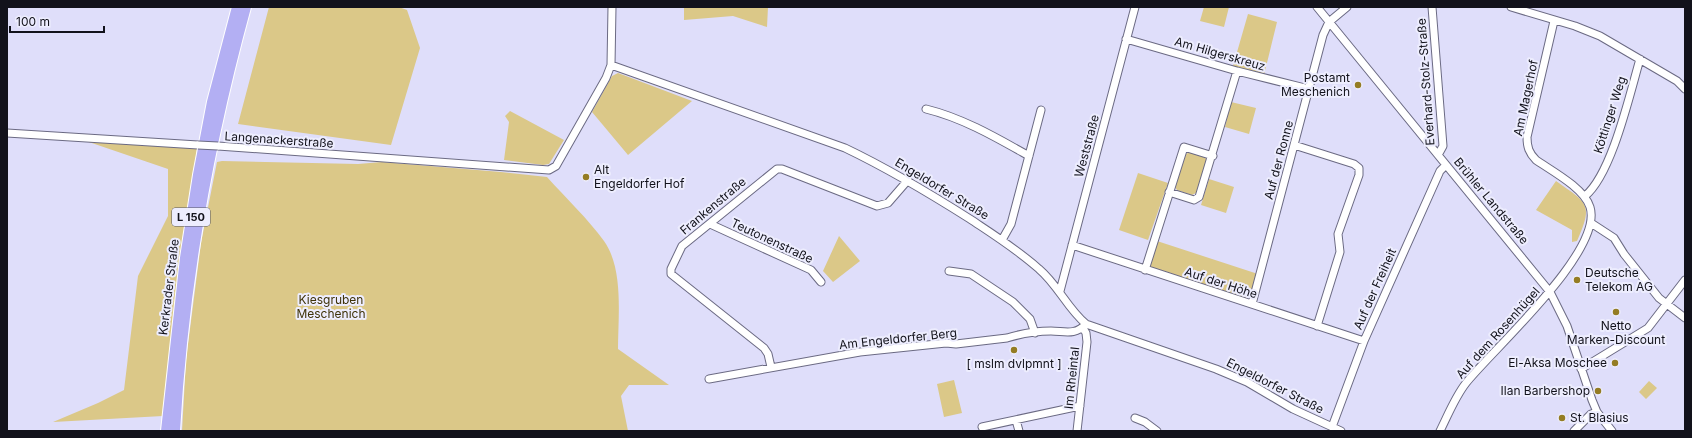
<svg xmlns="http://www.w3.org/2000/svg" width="1692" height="438" font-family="Inter,sans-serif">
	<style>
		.green { fill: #dbc888 }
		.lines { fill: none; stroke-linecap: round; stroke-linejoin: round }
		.minor-casing { stroke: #6b6a83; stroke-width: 9 }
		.highway-casing { stroke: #fff; stroke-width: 12 }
		.minor { stroke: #fff; stroke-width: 7 }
		.highway { stroke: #b3aff3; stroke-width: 10 }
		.minor-bridge-casing { stroke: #6b6a83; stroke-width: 9; stroke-linecap: butt }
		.minor-bridge { stroke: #fff; stroke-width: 7 }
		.poi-dot { fill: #947c23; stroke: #ededfe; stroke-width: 1.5 }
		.labels { text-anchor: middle; stroke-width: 4; stroke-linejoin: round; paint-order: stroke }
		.shield { fill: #ededfe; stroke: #54545f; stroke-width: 1 }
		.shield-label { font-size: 11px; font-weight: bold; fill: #12121b }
		.street-label { font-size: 12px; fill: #12121b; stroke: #ededfe }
		.poi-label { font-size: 12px; fill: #12121b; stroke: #ededfe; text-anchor: end }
		.park-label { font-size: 12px; fill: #3e3208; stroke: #ededfe }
	</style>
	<rect width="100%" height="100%" fill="#dfdefa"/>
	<!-- green -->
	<path class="green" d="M269 7H399L407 10 420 48 391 145 238 124Z
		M684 7H768L767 27 733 16 684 20Z
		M1204 7H1229L1224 27 1200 21Z
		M1248 14 1277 22 1264 75 1233 66Z
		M618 73 692 101 628 155 592 112 612 76Z
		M1231 102 1256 108 1249 134 1225 127Z
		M510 111 564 140 549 164 543 165 504 160 509 122 505 116Z
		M83 140 197 148 163 416 53 422 98 403 124 390 138 276 168 216V169Z
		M1190 152 1205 157 1207 161 1196 193 1192 195 1177 190 1175 187 1186 154Z
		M222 161 358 164 382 162 501 172 547 177C566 198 588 219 604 241 624 269 618 317 618 349L669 385H629L621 396 628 431H182L186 360 201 243 217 162Z
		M1138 173 1168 183 1148 240 1119 230Z
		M1209 179 1234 187 1226 213 1201 205Z
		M1556 181C1587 203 1594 203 1577 241L1572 242V230L1536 210Z
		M839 236 860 261 833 282 823 271Z
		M1157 241 1258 274 1251 296 1243 299 1150 268 1149 265Z
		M954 380 962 413 944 417 937 384Z
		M1649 381 1657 388 1646 399 1639 392Z"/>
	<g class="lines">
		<!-- minor casing -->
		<g class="minor-casing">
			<path id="minor" d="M1317 7 1550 292 1567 326 1592 400 1597 412 1612 431
				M1432 7 1443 146 1438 155
				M1511 7 1575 26 1600 36 1677 81 1685 89
				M1126 39 1237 71 1309 89
				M611 65 845 148C889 169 929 193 970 219 994 235 1018 250 1039 269 1058 285 1067 308 1086 324L1216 369 1247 382 1293 409 1341 431
				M926 109C963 118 997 138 1029 156
				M7 133 198 145
				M1294 145 1354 164 1359 168V175L1338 234 1340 252 1317 326
				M218 146 549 170 556 166 606 78 611 65 612 7
				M1169 192 1194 200 1199 197 1237 71
				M1585 196C1612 174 1630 93 1640 59
				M1591 223 1614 238 1624 254 1659 298 1685 318
				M710 224 811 270 821 282
				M1002 240 1011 224 1041 110
				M1072 245 1364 341
				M1145 270 1184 147 1213 156
				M949 271 971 274 1013 302 1030 319 1035 333
				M1060 291 1135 7
				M1252 304 1323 35 1329 22 1347 7
				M771 367 768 354 764 348 671 274V269L682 246 777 169H782L877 206 888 203 908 180
				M1581 369 1648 328 1685 280
				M709 379 860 352 946 343 956 344 1007 338C1020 334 1037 331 1051 331 1064 331 1075 336 1086 324
				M1135 418 1145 422 1157 431
				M1016 420 1019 431
				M982 427 1080 406
				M1332 427 1364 341 1440 171 1446 165
				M1077 431 1087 342 1086 333 1083 328
				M1440 431C1448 415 1455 397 1466 383 1493 349 1604 251 1590 207 1584 188 1552 171 1536 160 1529 153 1527 147 1527 137L1554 21
				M1574 431 1591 414 1597 412"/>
		</g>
		<!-- highway casing -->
		<g class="highway-casing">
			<path id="highway" d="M166 431 185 258 198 175 212 102 237 7
				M175 431C183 288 208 145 246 7"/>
		</g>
		<!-- minor -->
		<use href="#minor" class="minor"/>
		<!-- highway -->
		<use href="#highway" class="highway"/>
		<!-- minor-bridge casing -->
		<g class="minor-bridge-casing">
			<path id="minor-bridge" d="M198 145 218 146"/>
		</g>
		<!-- minor-bridge -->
		<use href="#minor-bridge" class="minor-bridge"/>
	</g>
	<!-- markers -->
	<g class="poi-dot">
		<circle cx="1358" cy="85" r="4"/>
		<circle cx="586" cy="177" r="4"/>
		<circle cx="1577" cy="280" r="4"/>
		<circle cx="1616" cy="312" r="4"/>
		<circle cx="1014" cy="350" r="4"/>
		<circle cx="1615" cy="363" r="4"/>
		<circle cx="1598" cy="391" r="4"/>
		<circle cx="1562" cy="418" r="4"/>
	</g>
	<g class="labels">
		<!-- shield labels -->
		<rect class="shield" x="172" y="208" width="38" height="18" rx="3"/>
		<g class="shield-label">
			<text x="191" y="221">L 150</text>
		</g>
		<!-- street labels -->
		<g class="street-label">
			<text transform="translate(1220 54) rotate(16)" y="4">Am Hilgerskreuz</text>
			<text transform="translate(1426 82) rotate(-94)" y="4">Everhard-Stolz-Straße</text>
			<text transform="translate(1526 98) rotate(-78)" y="4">Am Magerhof</text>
			<text transform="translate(1610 115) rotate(-72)" y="4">Köttinger Weg</text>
			<text transform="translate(279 140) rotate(4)" y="4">Langenackerstraße</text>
			<text transform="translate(1087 146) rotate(-75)" y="4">Weststraße</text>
			<text transform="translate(1279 160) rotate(-75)" y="4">Auf der Ronne</text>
			<text transform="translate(942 189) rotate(31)" y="4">Engeldorfer Straße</text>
			<text transform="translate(1491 201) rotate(50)" y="4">Brühler Landstraße</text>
			<text transform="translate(713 206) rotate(-40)" y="4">Frankenstraße</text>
			<text transform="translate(772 241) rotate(25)" y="4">Teutonenstraße</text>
			<text transform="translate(1221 283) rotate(18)" y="4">Auf der Höhe</text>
			<text transform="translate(169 287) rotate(-83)" y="4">Kerkrader Straße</text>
			<text transform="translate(1375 289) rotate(-66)" y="4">Auf der Freiheit</text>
			<text transform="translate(1498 333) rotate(-48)" y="4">Auf dem Rosenhügel</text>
			<text transform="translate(898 339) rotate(-6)" y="4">Am Engeldorfer Berg</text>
			<text transform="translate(1072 378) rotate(-84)" y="4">Im Rheintal</text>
			<text transform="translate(1275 386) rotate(27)" y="4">Engeldorfer Straße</text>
		</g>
		<!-- poi labels -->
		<g class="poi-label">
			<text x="1350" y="82">Postamt<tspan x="1350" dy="14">Meschenich</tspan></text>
			<text x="594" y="174" text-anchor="start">Alt<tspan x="594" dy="14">Engeldorfer Hof</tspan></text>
			<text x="1585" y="277" text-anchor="start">Deutsche<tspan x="1585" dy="14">Telekom AG</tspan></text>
			<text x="1616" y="330" text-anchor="middle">Netto<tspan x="1616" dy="14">Marken-Discount</tspan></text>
			<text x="1607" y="367">El-Aksa Moschee</text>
			<text x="1014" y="368" text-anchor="middle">[ mslm dvlpmnt ]</text>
			<text x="1590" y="395">Ilan Barbershop</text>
			<text x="1570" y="422" text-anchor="start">St. Blasius</text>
		</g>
		<!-- park labels -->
		<g class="park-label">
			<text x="331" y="304">Kiesgruben<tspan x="331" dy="14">Meschenich</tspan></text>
		</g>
	</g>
	<!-- border -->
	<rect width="1692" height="438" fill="none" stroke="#12121b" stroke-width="16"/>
	<!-- scale -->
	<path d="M10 26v6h94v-6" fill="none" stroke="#12121b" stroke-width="2"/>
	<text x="16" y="26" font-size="12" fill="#12121b" stroke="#ededfe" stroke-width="3" paint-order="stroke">100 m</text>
</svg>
